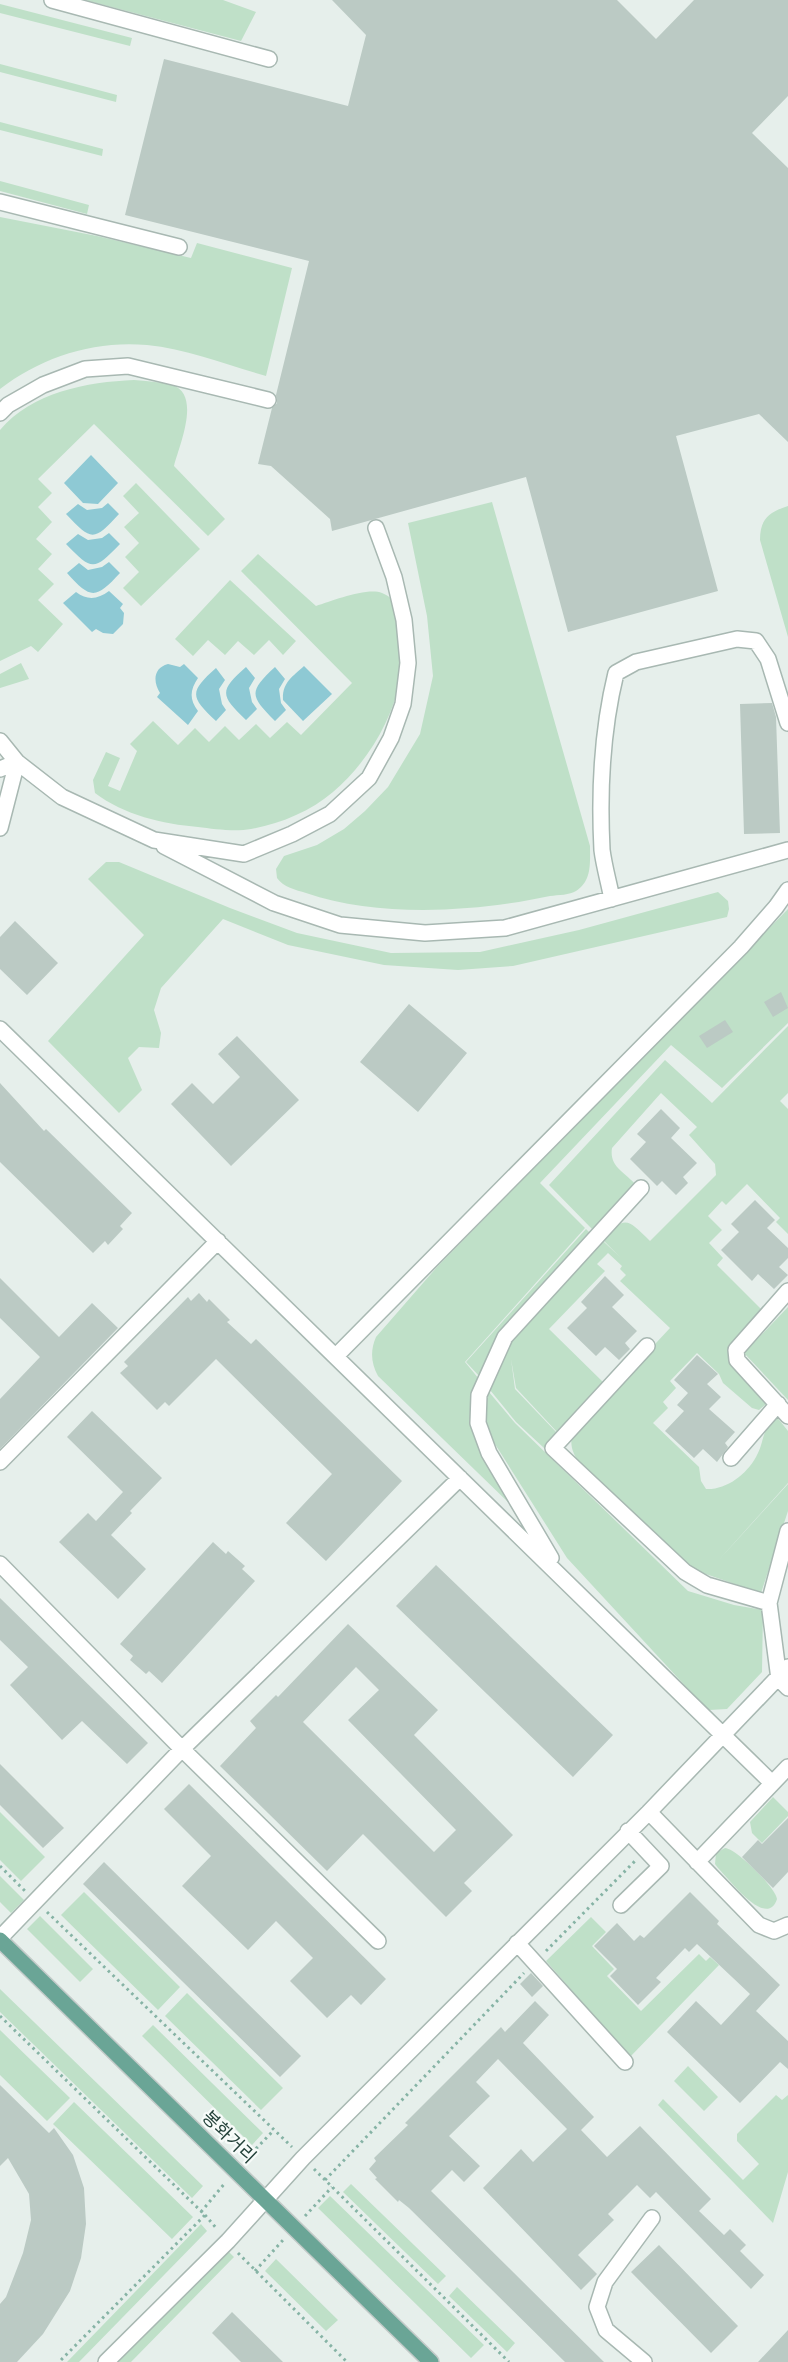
<svg xmlns="http://www.w3.org/2000/svg" width="788" height="2362" font-family="'Roboto Condensed','Noto Sans KR',sans-serif">
	<style>
		.green { fill: #bfe0c8 }
		.water { fill: #8ec9d4 }
		.building { fill: #bbcac4; fill-rule: evenodd }
		.lines { fill: none; stroke-linecap: round; stroke-linejoin: round }
		.minor-casing { stroke: #a8b8b2; stroke-width: 18 }
		.major-casing { stroke: #c2cac8; stroke-width: 18 }
		.path { stroke: #86b3a5; stroke-width: 3; stroke-dasharray: 2.5 4; stroke-linecap: butt }
		.minor { stroke: #fff; stroke-width: 15 }
		.major { stroke: #6aa596; stroke-width: 15 }
		.labels { text-anchor: middle; stroke-width: 4.5; stroke-linejoin: round; paint-order: stroke }
		.street-label { font-size: 18px; fill: #24423a; stroke: #f7fbf9 }
	</style>
	<rect width="100%" height="100%" fill="#e6efeb"/>
	<!-- green -->
	<path class="green" d="M85 0H223L256 12 241 41Z
		M0 4 132 38 130 46 0 13Z
		M0 64 117 95 116 102 0 72Z
		M0 122 103 149 102 156 0 130Z
		M0 181 89 205 87 214 0 191Z
		M0 217 97 236 191 258 197 243 292 268 266 376C227 365 188 349 147 345 95 340 41 357 0 389Z
		M134 380C146 381 160 382 172 385 202 394 179 446 174 466L225 519 208 536 94 424 38 479 52 493 38 507 52 522 36 539 52 554 38 569 54 584 38 600 63 624 38 652 31 646 0 661V430C32 392 87 382 134 380Z
		M136 483 200 549 141 606 123 588 139 572 125 557 139 543 124 527 139 513 123 496Z
		M492 502 590 846C590 863 592 881 576 891 570 895 558 895 550 896 476 912 379 918 306 893 296 890 283 887 277 878L276 869 284 856 317 845 344 829 365 811 388 787 420 734 433 676 427 616 408 523Z
		M788 506V637L760 540C760 519 769 512 788 506Z
		M258 554 316 606C332 601 367 587 382 593 400 600 400 618 400 634 400 649 403 666 400 680 392 722 365 765 333 792 311 811 280 824 251 829 235 832 214 829 198 827 163 824 124 815 95 793L93 780 106 752 120 758 108 786 120 791 137 751 130 744 153 721 178 745 195 728 209 742 225 726 239 740 256 724 270 738 287 722 301 735 352 683 241 571Z
		M230 580 296 641 283 655 269 640 254 655 238 641 225 655 208 640 193 656 175 639Z
		M21 663 29 679 0 688V674Z
		M106 862H119L230 908 297 933 391 953 480 952 579 930 718 892 728 901 729 909 727 917 513 966 458 970 384 965 288 945 223 919 161 988 154 1010 161 1033 159 1048 139 1047 128 1058 142 1090 119 1113 48 1041 144 935 88 879Z
		M788 909V1023L722 1088 671 1045 540 1183 585 1228 465 1362 479 1379 472 1397 470 1424 481 1452 509 1503 378 1376C371 1363 370 1351 376 1337L437 1267Z
		M788 1026V1093L780 1101 788 1109V1234L776 1222 780 1218 747 1184 726 1205 722 1201 708 1216 722 1230 709 1243 723 1258 717 1265 763 1311 734 1340 731 1347 762 1392 758 1396 766 1404 759 1410 752 1408 723 1383 719 1374 697 1353 670 1381 676 1388 663 1402 668 1408 653 1423 699 1467 701 1481 706 1489C726 1490 746 1475 756 1457 765 1441 760 1433 776 1416L788 1431V1483L717 1562 788 1484V1511L761 1593 694 1570 580 1465C573 1453 568 1444 574 1431L670 1328 620 1281 626 1275 620 1269 622 1266 608 1253 597 1264 605 1271 549 1329 604 1383 558 1433 516 1388 511 1359 515 1389 557 1433 544 1448 516 1422 490 1390 506 1343 598 1241 601 1244 603 1241 620 1257 602 1239C626 1214 628 1220 650 1241L716 1175 715 1164 689 1135 697 1127 661 1093 612 1148C609 1167 625 1172 636 1185L592 1229 549 1185 665 1060 712 1103Z
		M586 1229 590 1233 503 1328 491 1347 480 1377 466 1362Z
		M788 1307V1400L744 1353Z
		M489 1392 515 1423 688 1591 734 1605 763 1610 762 1672 727 1709 709 1710 702 1704 567 1558 488 1433C484 1418 484 1406 489 1392Z
		M773 1797 788 1812V1816L762 1843 752 1833 750 1822Z
		M0 1812 45 1857 21 1881 0 1860Z
		M725 1848C737 1849 776 1888 777 1899 767 1930 729 1879 718 1868L715 1864 716 1853Z
		M0 1876 24 1900 11 1913 0 1902Z
		M84 1892 180 1987 158 2010 61 1915Z
		M40 1916 93 1969 80 1982 27 1929Z
		M591 1917 606 1932 592 1946 614 1969 607 1976 641 2011 699 1954 706 1961 710 1957 719 1965 630 2057 546 1961Z
		M0 1989 203 2186 192 2198 0 2012Z
		M187 1993 283 2088 261 2110 165 2016Z
		M153 2025 263 2133 252 2145 142 2036Z
		M0 2030 70 2098 47 2121 0 2075Z
		M688 2066 718 2097 704 2111 674 2081Z
		M776 2095 782 2100 788 2095V2172L773 2223 658 2105 663 2099 743 2180 759 2164 737 2141V2134Z
		M74 2102 193 2217 172 2239 53 2124Z
		M351 2184 446 2276 438 2284 343 2192Z
		M330 2196 484 2345 471 2358 318 2208Z
		M201 2224 207 2231 79 2362H67Z
		M227 2250 234 2257 131 2362H116Z
		M276 2259 338 2320 326 2331 265 2271Z
		M457 2287 515 2343 507 2352 449 2296Z"/>
	<!-- water -->
	<path class="water" d="M91 455 118 483 98 504 83 503 64 483Z
		M108 503 119 514C94 541 92 542 66 514L78 504 87 510 102 508Z
		M109 533 120 544C94 571 92 571 66 544L78 534 88 540 102 538Z
		M109 562 120 573C96 599 91 600 67 573L79 563 88 570 102 567Z
		M109 591 123 604 120 608 124 613 123 624 113 634 103 633 96 629 92 632 63 603 76 592C88 601 98 599 109 591Z
		M168 664 180 667 184 664 198 678C190 690 189 699 198 711L188 725 157 697 160 693C153 682 153 668 168 664Z
		M304 666 332 694 303 721 283 700C282 683 292 677 304 666Z
		M246 667 255 678 249 688 252 702 257 709 246 720C220 695 219 691 246 667Z
		M275 667 285 679 279 689 281 703 286 710 275 721C250 696 248 692 275 667Z
		M216 668 225 680 219 689 222 704 226 710 216 721C190 697 189 692 216 668Z"/>
	<!-- building -->
	<path class="building" d="M332 0H617L656 39 694 0H788V96L752 133 788 168V442L759 414 676 436 718 591 568 632 526 477 332 531 330 519 271 466 258 464 272 408 277 403 276 395 309 261 125 215 164 59 348 106 366 35Z
		M772 703 776 717 780 833 744 834 740 704Z
		M15 921 58 963 27 995 0 969V937Z
		M781 992 788 1008 773 1017 764 1002Z
		M409 1004 467 1053 418 1112 360 1062Z
		M725 1020 733 1032 707 1048 699 1036Z
		M237 1036 299 1100 231 1166 171 1104 192 1083 213 1104 240 1077 218 1054Z
		M0 1083 44 1131 46 1129 132 1213 120 1226 123 1229 108 1245 105 1241 93 1253 0 1162Z
		M661 1109 680 1128 671 1138 697 1163 683 1177 688 1183 676 1195 662 1181 657 1186 630 1159 646 1142 637 1134Z
		M755 1200 775 1220 767 1228 788 1248V1258L779 1267 788 1275 774 1289 758 1274 752 1281 721 1250 739 1232 731 1224Z
		M605 1276 624 1295 612 1307 637 1331 625 1343 630 1349 619 1360 605 1347 596 1356 567 1328 587 1308 581 1302Z
		M0 1278 59 1337 92 1303 118 1328 0 1449V1399L40 1357 0 1318Z
		M199 1293 207 1302 209 1299 230 1320 227 1322 251 1344 256 1339 402 1481 326 1561 286 1523 332 1474 216 1359 169 1406 165 1402 157 1410 120 1373 128 1366 124 1362 188 1297 191 1301Z
		M697 1355 718 1374 707 1384 721 1397 709 1409 735 1432 725 1443 728 1447 717 1462 703 1449 694 1458 665 1431 684 1411 677 1405 688 1393 674 1380Z
		M92 1411 162 1478 130 1511 132 1513 111 1535 146 1569 118 1599 59 1542 88 1513 96 1521 123 1492 67 1437Z
		M213 1542 226 1554 228 1551 245 1566 242 1569 255 1581 162 1683 149 1671 146 1674 130 1660 133 1656 120 1644Z
		M436 1565 613 1735 573 1777 396 1606Z
		M0 1598 148 1743 127 1764 82 1721 62 1740 10 1685 28 1667 0 1640Z
		M348 1624 438 1710 414 1735 513 1835 464 1883 472 1891 446 1917 363 1834 327 1871 220 1766 256 1728 250 1721 276 1695 278 1697ZM356 1667 379 1690 348 1720 456 1830 434 1852 303 1722Z
		M0 1764 64 1828 43 1848 0 1805Z
		M189 1784 386 1979 361 2005 351 1995 327 2018 290 1981 313 1958 276 1921 248 1950 182 1886 211 1856 164 1809Z
		M788 1818V1872L773 1888 742 1857 758 1840 762 1844Z
		M104 1862 301 2056 280 2077 83 1884Z
		M690 1892 719 1921 717 1924 780 1985 756 2011 788 2041V2069L780 2062 740 2103 667 2032 696 2001 721 2025 750 1994 697 1944 689 1952 685 1948 656 1978 661 1982 638 2005 610 1976 617 1969 594 1946 617 1923 634 1941 640 1935 644 1938Z
		M531 1973 543 1986 532 1997 520 1984Z
		M535 2001 549 2015 523 2043 594 2117 581 2130 607 2157 640 2126 711 2199 699 2211 724 2235 730 2229 746 2245 740 2251 764 2275 751 2289 656 2192 650 2198 637 2185 608 2214 614 2220 578 2255 597 2274 581 2290 483 2188 521 2149 533 2162 567 2129 498 2059 476 2082 490 2096 449 2136 480 2166 464 2182 452 2170 431 2191 604 2362H565L409 2208 399 2200 398 2202 375 2179 377 2178 369 2169 376 2161 374 2158 408 2125 405 2123 501 2027 505 2032Z
		M0 2085 49 2133 54 2128 73 2155 84 2188 86 2224 81 2258 70 2291 43 2334 17 2362H0V2304L6 2297 23 2253 31 2220 29 2194 8 2158 0 2166Z
		M659 2245 738 2326 711 2353 631 2272Z
		M232 2312 283 2362H241L212 2333Z
		M788 2330V2362H758Z"/>
	<g class="lines">
		<!-- minor casing -->
		<g class="minor-casing">
			<path id="minor" d="M52 0 269 59
				M0 202 179 247
				M0 413 8 405 43 385 85 369 128 366 268 400
				M0 741 17 762 62 797 154 840 244 854 292 834 330 814 369 778 391 738 403 704 408 663 404 620 394 577 376 528
				M0 769 17 762
				M0 828 17 762
				M164 846 274 903 340 925 425 933 505 928 788 850
				M612 899C609 883 604 866 602 850 599 792 602 730 616 673L636 662 737 639 756 641 768 659 788 723
				M0 1029 772 1783
				M788 1291 736 1350 737 1360 788 1416
				M647 1346 553 1448 685 1572 707 1585 769 1603
				M336 1356 741 947 776 907 788 890
				M731 1458 778 1404
				M0 1462 218 1241
				M788 1531 769 1603 779 1679 788 1688
				M551 1558 489 1453 478 1423 479 1395 505 1337 641 1188
				M0 1564 182 1749 378 1941
				M649 1812 759 1925 774 1931 788 1925
				M697 1862 788 1767
				M621 1905 661 1866 628 1831
				M0 1938 182 1749 460 1478
				M517 1943 625 2062
				M106 2362 228 2241 303 2158 649 1812 788 1667
				M644 2362 606 2330 597 2307 605 2282 652 2218"/>
		</g>
		<!-- major casing -->
		<g class="major-casing">
			<path id="major" d="M0 1940 431 2362"/>
		</g>
		<!-- path -->
		<path class="path" d="M0 1866 25 1891
			M47 1912 292 2147
			M546 1951 635 1861
			M0 2016 205 2215 59 2362
			M247 2158 274 2130
			M314 2169 509 2362
			M325 2180 524 1973
			M201 2212 225 2183
			M205 2215 217 2229
			M305 2216 332 2187
			M238 2253 347 2362
			M255 2271 284 2239"/>
		<!-- minor -->
		<use href="#minor" class="minor"/>
		<!-- major -->
		<use href="#major" class="major"/>
	</g>
	<g class="labels">
		<!-- street labels -->
		<g class="street-label">
			<text transform="translate(229 2137) rotate(44)" y="6">봉화거리</text>
		</g>
	</g>
</svg>
